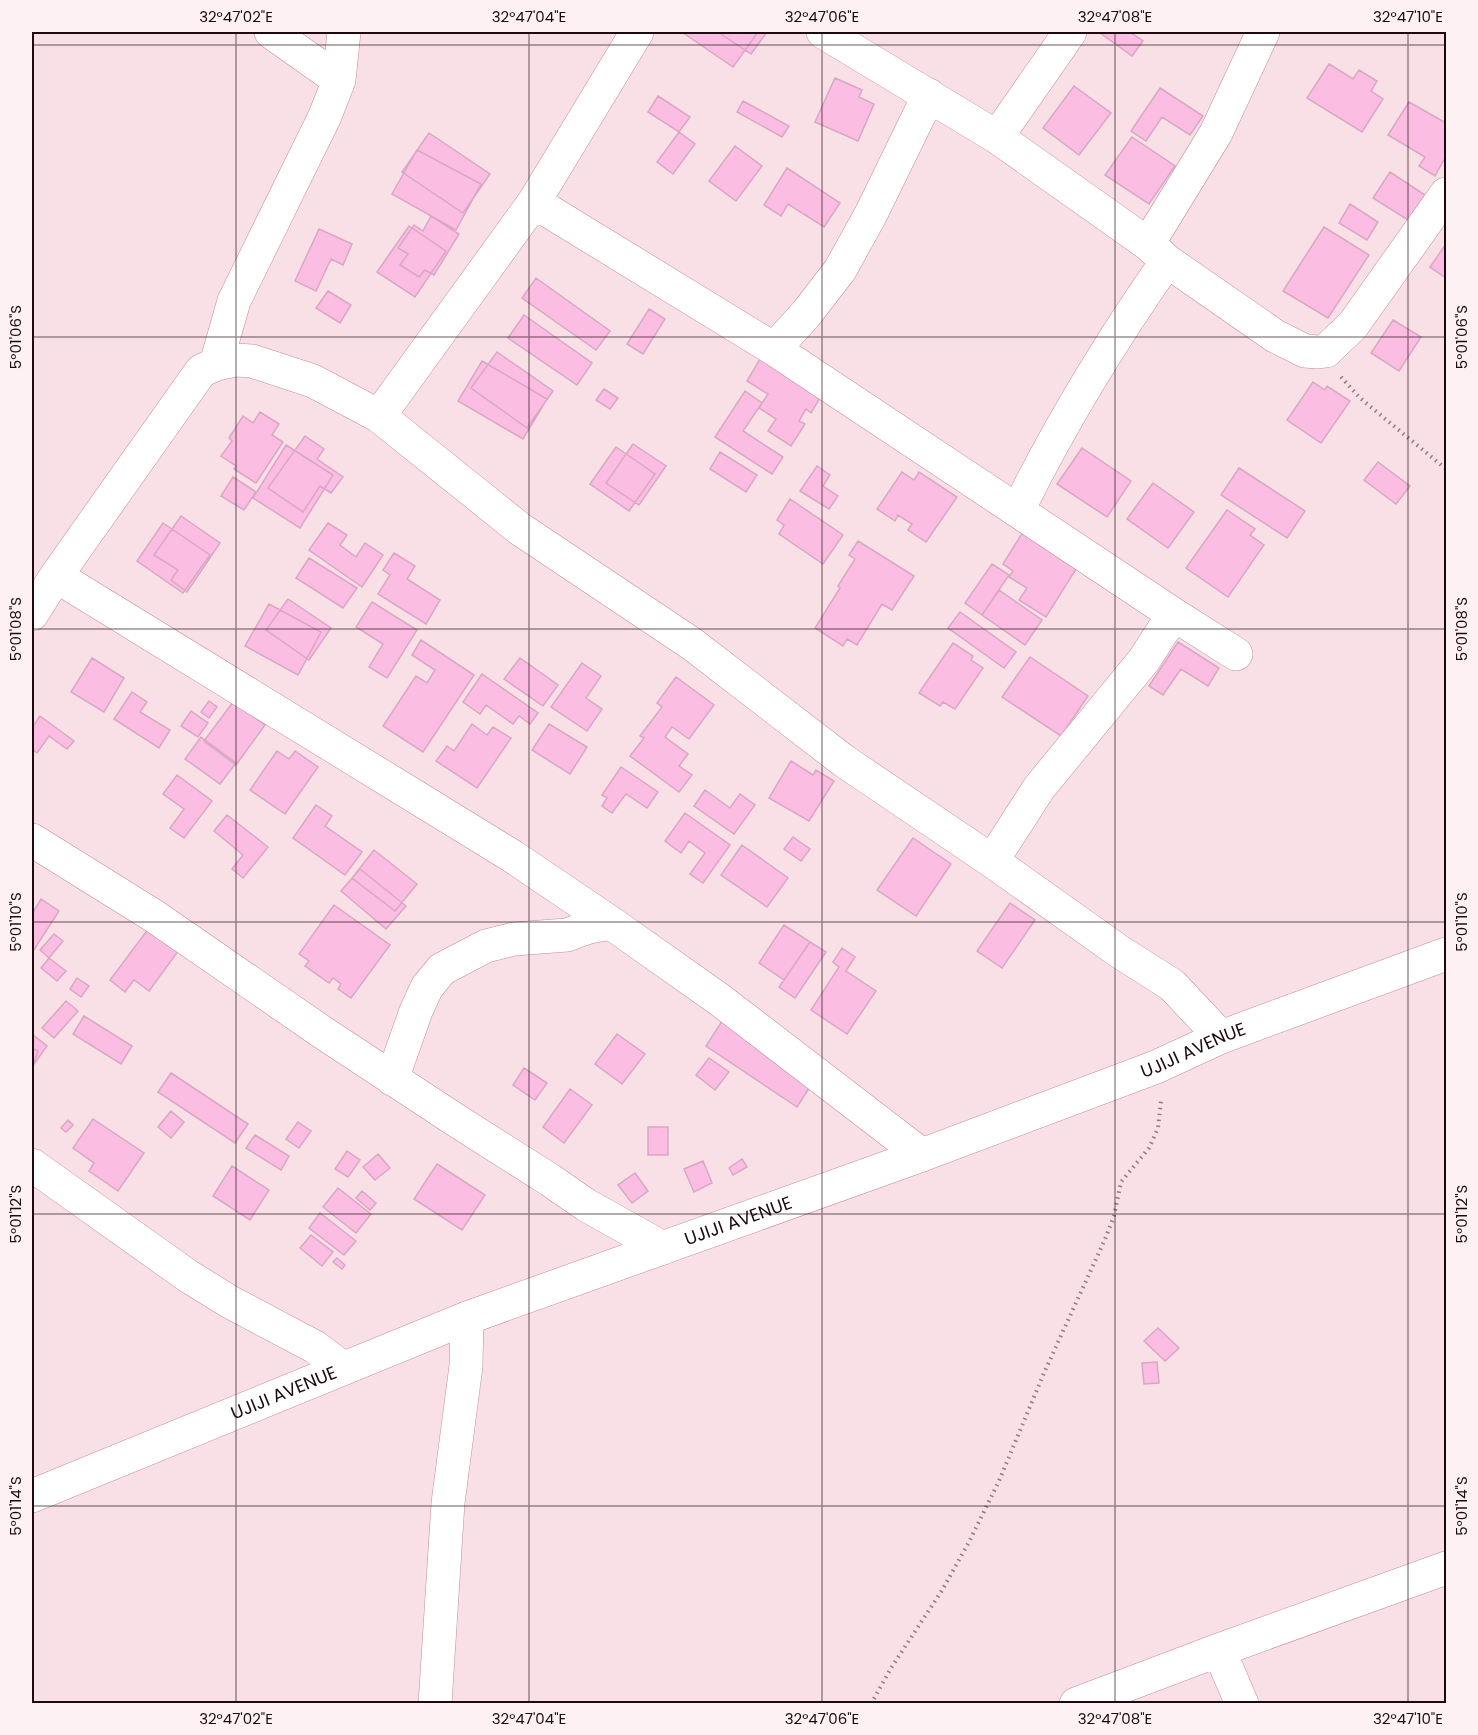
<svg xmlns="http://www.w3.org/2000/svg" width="1478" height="1735" font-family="Poppins,sans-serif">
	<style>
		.building { fill: #fcbde2; stroke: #d9a7c4; stroke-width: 1.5 }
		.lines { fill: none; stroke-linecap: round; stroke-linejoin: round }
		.minor-casing { stroke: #c58c9a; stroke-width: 34 }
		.secondary-casing { stroke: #c58c9a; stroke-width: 34 }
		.path { stroke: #917b81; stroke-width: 4; stroke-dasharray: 1.5 4.5; stroke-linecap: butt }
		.minor { stroke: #fff; stroke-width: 33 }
		.secondary { stroke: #fff; stroke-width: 33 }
		.ticks { fill: none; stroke: #1d090f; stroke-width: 1.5; stroke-opacity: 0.45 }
		.labels { text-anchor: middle; stroke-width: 4.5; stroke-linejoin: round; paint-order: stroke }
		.street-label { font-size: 18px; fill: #1d090f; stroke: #fef1f4 }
		.neatline { fill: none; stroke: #1d090f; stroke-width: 2 }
		.ticks-label { font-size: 15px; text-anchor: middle; fill: #1d090f }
	</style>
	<rect width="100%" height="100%" fill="#f9e0e6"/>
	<!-- building -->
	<path class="building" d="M682 32H758L733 67Z
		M718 32H767L751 54Z
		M1101 32H1130L1143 41 1132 56 1100 33Z
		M1329 64 1353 79 1359 70 1377 81 1371 91 1383 99 1362 132 1307 98Z
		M835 78 862 90 859 97 874 104 858 141 815 122Z
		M1074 86 1111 113 1079 155 1043 128Z
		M1160 88 1203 116 1190 135 1162 117 1146 141 1131 131Z
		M658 96 690 117 679 132 648 112Z
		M743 101 789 126 782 137 737 112Z
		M1409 102 1446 123V156L1435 176 1419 166 1425 157 1388 135Z
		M679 132 695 144 673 174 657 162Z
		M429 133 490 174 463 213 402 172Z
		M1132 137 1175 166 1149 204 1105 175Z
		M735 146 762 166 736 201 709 181Z
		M417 150 481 184 456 230 392 194Z
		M787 168 840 203 824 227 788 204 781 216 764 205Z
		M1390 172 1425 195 1408 220 1373 198Z
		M1350 204 1378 222 1367 240 1339 223Z
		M431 216 459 234 434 275 425 270 419 277 400 265 408 254 398 248 414 225 423 231Z
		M409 226 446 251 415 297 377 272Z
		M1324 227 1369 255 1328 318 1283 291Z
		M319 229 352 244 343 265 331 259 316 291 295 281Z
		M1446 244V278L1430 267Z
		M536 278 610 331 596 350 522 298Z
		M328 291 351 305 340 323 316 308Z
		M649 309 665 319 643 354 627 344Z
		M524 315 592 363 577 385 508 338Z
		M1393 320 1421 337 1399 371 1371 353Z
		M497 352 553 391 527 428 471 388Z
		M760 359 820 398 811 413 806 409 799 421 805 424 791 446 768 431 776 419 759 408 768 394 747 381Z
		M482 361 547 399 523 439 458 401Z
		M1313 382 1325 390 1327 386 1350 401 1321 443 1287 420Z
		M604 389 618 398 610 409 596 400Z
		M745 391 762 403 743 431 783 457 772 474 715 437Z
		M260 412 279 424 272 435 283 442 256 483 234 469 236 466 221 456 232 441 229 438 243 416 253 423Z
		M305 436 324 449 317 459 343 477 331 493 320 486 303 512 268 488Z
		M633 444 666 466 639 505 606 483Z
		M286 445 333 475 300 528 253 498Z
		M616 447 655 474 629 511 590 484Z
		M1082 448 1131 481 1107 517 1057 484Z
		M720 452 757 475 746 492 710 469Z
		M1378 462 1410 486 1396 504 1364 480Z
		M817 466 830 475 823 486 838 496 829 509 800 491Z
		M1239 468 1305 511 1287 538 1221 495Z
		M902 472 914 480 919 472 957 497 926 542 908 530 912 524 898 515 895 521 877 509Z
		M233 477 256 492 244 510 221 496Z
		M1153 483 1194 512 1168 548 1127 519Z
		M790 499 843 535 823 564 779 534 784 525 777 520Z
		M1227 510 1255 529 1250 535 1264 545 1228 597 1186 568Z
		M181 516 220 543 187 592 171 580 178 570 154 555Z
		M163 523 210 555 183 593 137 561Z
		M328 523 347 535 340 545 356 557 365 543 383 555 362 587 309 550Z
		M1028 524 1083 558 1046 617 1019 600 1027 588 1009 577 1013 571 1003 564Z
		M858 541 914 576 892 610 882 604 857 645 847 639 843 646 815 628 840 588 838 586 855 559 849 555Z
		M394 553 415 566 407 579 440 600 426 624 378 594 390 575 383 570Z
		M309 558 357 588 343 608 296 578Z
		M992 564 1009 575 982 615 965 603Z
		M999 590 1042 620 1025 645 982 615Z
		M288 599 331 628 309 660 266 630Z
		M372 602 417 630 387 678 369 667 383 644 356 627Z
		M269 604 321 632 298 675 245 646Z
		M960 612 1016 652 1004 668 948 628Z
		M421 640 474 675 423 752 383 726 416 676 427 683 435 670 412 655Z
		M1178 642 1219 668 1208 686 1181 669 1163 695 1149 686Z
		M953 643 973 656 971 660 983 668 955 709 943 702 940 706 919 693Z
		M1030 657 1088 696 1061 736 1002 697Z
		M92 658 124 678 104 712 71 692Z
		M520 658 558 685 543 706 504 679Z
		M582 663 601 676 586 698 602 709 587 731 551 707Z
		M482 674 538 713 530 724 519 716 513 724 486 705 480 714 463 702Z
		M676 677 714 705 689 739 672 727 665 737 688 754 679 766 692 775 679 792 630 756 644 738 640 736 662 707 657 703Z
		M132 692 147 702 140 712 170 730 159 748 114 719Z
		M209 701 217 707 209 718 201 712Z
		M233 702 265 725 236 765 204 741Z
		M191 711 208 723 198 737 181 726Z
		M40 716 74 741 67 749 49 736 37 753 32 749V728Z
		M472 724 487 735 493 727 511 738 477 788 436 761 447 746 454 751Z
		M549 724 587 747 570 774 532 750Z
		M201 737 236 763 220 784 185 759Z
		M277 751 289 759 295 751 318 767 285 814 250 790Z
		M791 761 813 775 816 770 834 781 809 821 769 798Z
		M621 767 658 792 647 808 626 794 612 813 602 806 607 798 602 795Z
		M177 775 212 801 184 838 170 828 184 809 163 794Z
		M705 790 730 808 740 794 755 805 734 834 694 806Z
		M316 805 332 816 325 826 362 852 345 875 293 838Z
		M685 813 730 845 703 883 690 874 705 853 689 841 681 853 665 841Z
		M227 815 268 847 243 878 232 869 243 855 214 831Z
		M793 837 810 849 801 861 784 849Z
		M913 838 951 864 916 916 877 890Z
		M742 845 788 878 767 907 721 875Z
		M374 850 417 884 395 911 352 878Z
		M360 869 406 906 386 929 341 891Z
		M41 899 59 911 32 953V914Z
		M1010 903 1035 920 1002 968 977 951Z
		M334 905 390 945 351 998 338 989 341 984 333 978 329 983 305 966 309 961 299 954Z
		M784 925 810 942 784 980 759 963Z
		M149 928 179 950 149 991 134 980 125 992 110 980Z
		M54 934 63 941 49 958 40 950Z
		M810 942 826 952 795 998 779 987Z
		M842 948 855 957 846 971 876 991 847 1034 811 1010 839 967 833 962Z
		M49 958 66 971 57 981 41 968Z
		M77 978 89 986 81 997 70 989Z
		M66 1001 78 1011 54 1038 42 1028Z
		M726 1015 817 1076 797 1107 706 1046Z
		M84 1016 132 1046 121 1064 73 1034Z
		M32 1034 47 1046 32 1067Z
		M617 1034 645 1054 622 1084 595 1064Z
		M32 1048 38 1051 32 1067Z
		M709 1058 729 1072 715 1090 696 1075Z
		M524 1068 547 1083 535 1100 513 1085Z
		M171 1073 248 1124 235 1143 158 1092Z
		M570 1089 592 1105 564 1143 543 1127Z
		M171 1111 184 1122 171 1138 158 1127Z
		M93 1119 144 1153 118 1191 89 1171 94 1163 73 1148Z
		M68 1120 73 1125 66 1132 61 1128Z
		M298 1122 311 1131 299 1148 286 1139Z
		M648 1127H668V1155H648Z
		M255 1135 289 1156 281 1170 246 1148Z
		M347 1151 360 1160 348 1177 335 1169Z
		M378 1154 390 1168 375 1180 363 1167Z
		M742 1159 747 1167 733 1175 729 1168Z
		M703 1161 712 1183 694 1192 684 1169Z
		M437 1164 485 1195 462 1230 414 1199Z
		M232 1166 269 1190 250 1220 213 1196Z
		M635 1173 648 1191 632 1203 618 1185Z
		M338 1188 371 1214 356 1233 323 1207Z
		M362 1191 376 1203 370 1210 356 1198Z
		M320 1213 356 1241 344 1255 309 1228Z
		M311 1235 333 1252 322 1266 300 1248Z
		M337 1258 345 1265 342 1269 333 1262Z
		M1158 1328 1179 1348 1165 1361 1144 1341Z
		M1157 1362 1159 1383 1144 1384 1142 1363Z"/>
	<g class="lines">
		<!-- minor casing -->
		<g class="minor-casing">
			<path id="minor" d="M271 32 339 80
				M823 32 997 137 1148 244 1167 261 1275 336 1305 351 1318 352 1326 351 1353 325 1446 194
				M997 137 1070 32
				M534 202 774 349 1176 616 1236 654
				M1148 244 1216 133 1263 32
				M774 349 806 314 840 270 871 214 929 95
				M216 364 234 301 325 116 339 80 344 32
				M379 416 534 202 637 32
				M1018 510C1061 423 1111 341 1167 261
				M56 576 512 856 611 923 720 1000 922 1155
				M32 614 56 576 201 371 216 364 235 360 252 361 313 381 379 416 520 529 692 644 844 761 992 861 1120 952 1172 985 1221 1037
				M32 840 154 916 322 1032 454 1119 550 1180 586 1205 663 1248
				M992 861 1039 788 1144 660 1164 629 1176 616
				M392 1079 416 1011 427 987 442 969 486 946 514 939 567 935 589 927 611 923
				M32 1165 188 1276 230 1302 315 1347 343 1368
				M1219 1650 1242 1704
				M435 1704 448 1503 466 1366 467 1318
				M1076 1704 1219 1650 1446 1568"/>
		</g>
		<!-- secondary casing -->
		<g class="secondary-casing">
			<g id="secondary">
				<path id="s1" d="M32 1496 467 1318 922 1155 1156 1067 1221 1037 1446 954"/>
			</g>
		</g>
		<!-- path -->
		<path class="path" d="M1341 377 1360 398 1446 469
			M871 1704 891 1668 941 1592 969 1542 999 1481 1044 1373 1106 1237 1114 1216 1121 1182 1149 1148 1158 1128 1161 1101"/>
		<!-- minor -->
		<use href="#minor" class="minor"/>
		<!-- secondary -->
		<use href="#secondary" class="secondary"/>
	</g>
	<!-- ticks -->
	<path class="ticks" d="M236 32V1704M529 32V1704M822 32V1704M1115 32V1704M1408 32V1704M32 45H1446M32 337H1446M32 629H1446M32 922H1446M32 1214H1446M32 1506H1446"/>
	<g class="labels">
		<!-- street labels -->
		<g class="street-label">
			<text dy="6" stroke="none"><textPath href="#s1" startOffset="1244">UJIJI AVENUE</textPath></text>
			<text dy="6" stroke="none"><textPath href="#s1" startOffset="758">UJIJI AVENUE</textPath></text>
			<text dy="6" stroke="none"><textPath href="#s1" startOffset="272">UJIJI AVENUE</textPath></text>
		</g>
	</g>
	<!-- border -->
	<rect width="1478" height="1735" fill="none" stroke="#fef1f4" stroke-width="66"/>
	<rect x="33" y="33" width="1412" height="1669" class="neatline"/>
	<g class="ticks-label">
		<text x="236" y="22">32°47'02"E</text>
		<text x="529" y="22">32°47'04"E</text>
		<text x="822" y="22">32°47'06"E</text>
		<text x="1115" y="22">32°47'08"E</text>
		<text x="1408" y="22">32°47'10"E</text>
		<text transform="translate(16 337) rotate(-90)" y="5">5°01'06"S</text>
		<text transform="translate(1462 337) rotate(-90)" y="5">5°01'06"S</text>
		<text transform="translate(16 629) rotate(-90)" y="5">5°01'08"S</text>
		<text transform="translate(1462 629) rotate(-90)" y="5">5°01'08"S</text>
		<text transform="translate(16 922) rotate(-90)" y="5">5°01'10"S</text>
		<text transform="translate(1462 922) rotate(-90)" y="5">5°01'10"S</text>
		<text transform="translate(16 1214) rotate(-90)" y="5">5°01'12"S</text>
		<text transform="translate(1462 1214) rotate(-90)" y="5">5°01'12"S</text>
		<text transform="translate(16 1506) rotate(-90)" y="5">5°01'14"S</text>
		<text transform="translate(1462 1506) rotate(-90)" y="5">5°01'14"S</text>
		<text x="236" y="1724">32°47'02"E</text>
		<text x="529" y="1724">32°47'04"E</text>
		<text x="822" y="1724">32°47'06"E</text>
		<text x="1115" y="1724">32°47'08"E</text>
		<text x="1408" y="1724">32°47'10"E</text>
	</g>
</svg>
